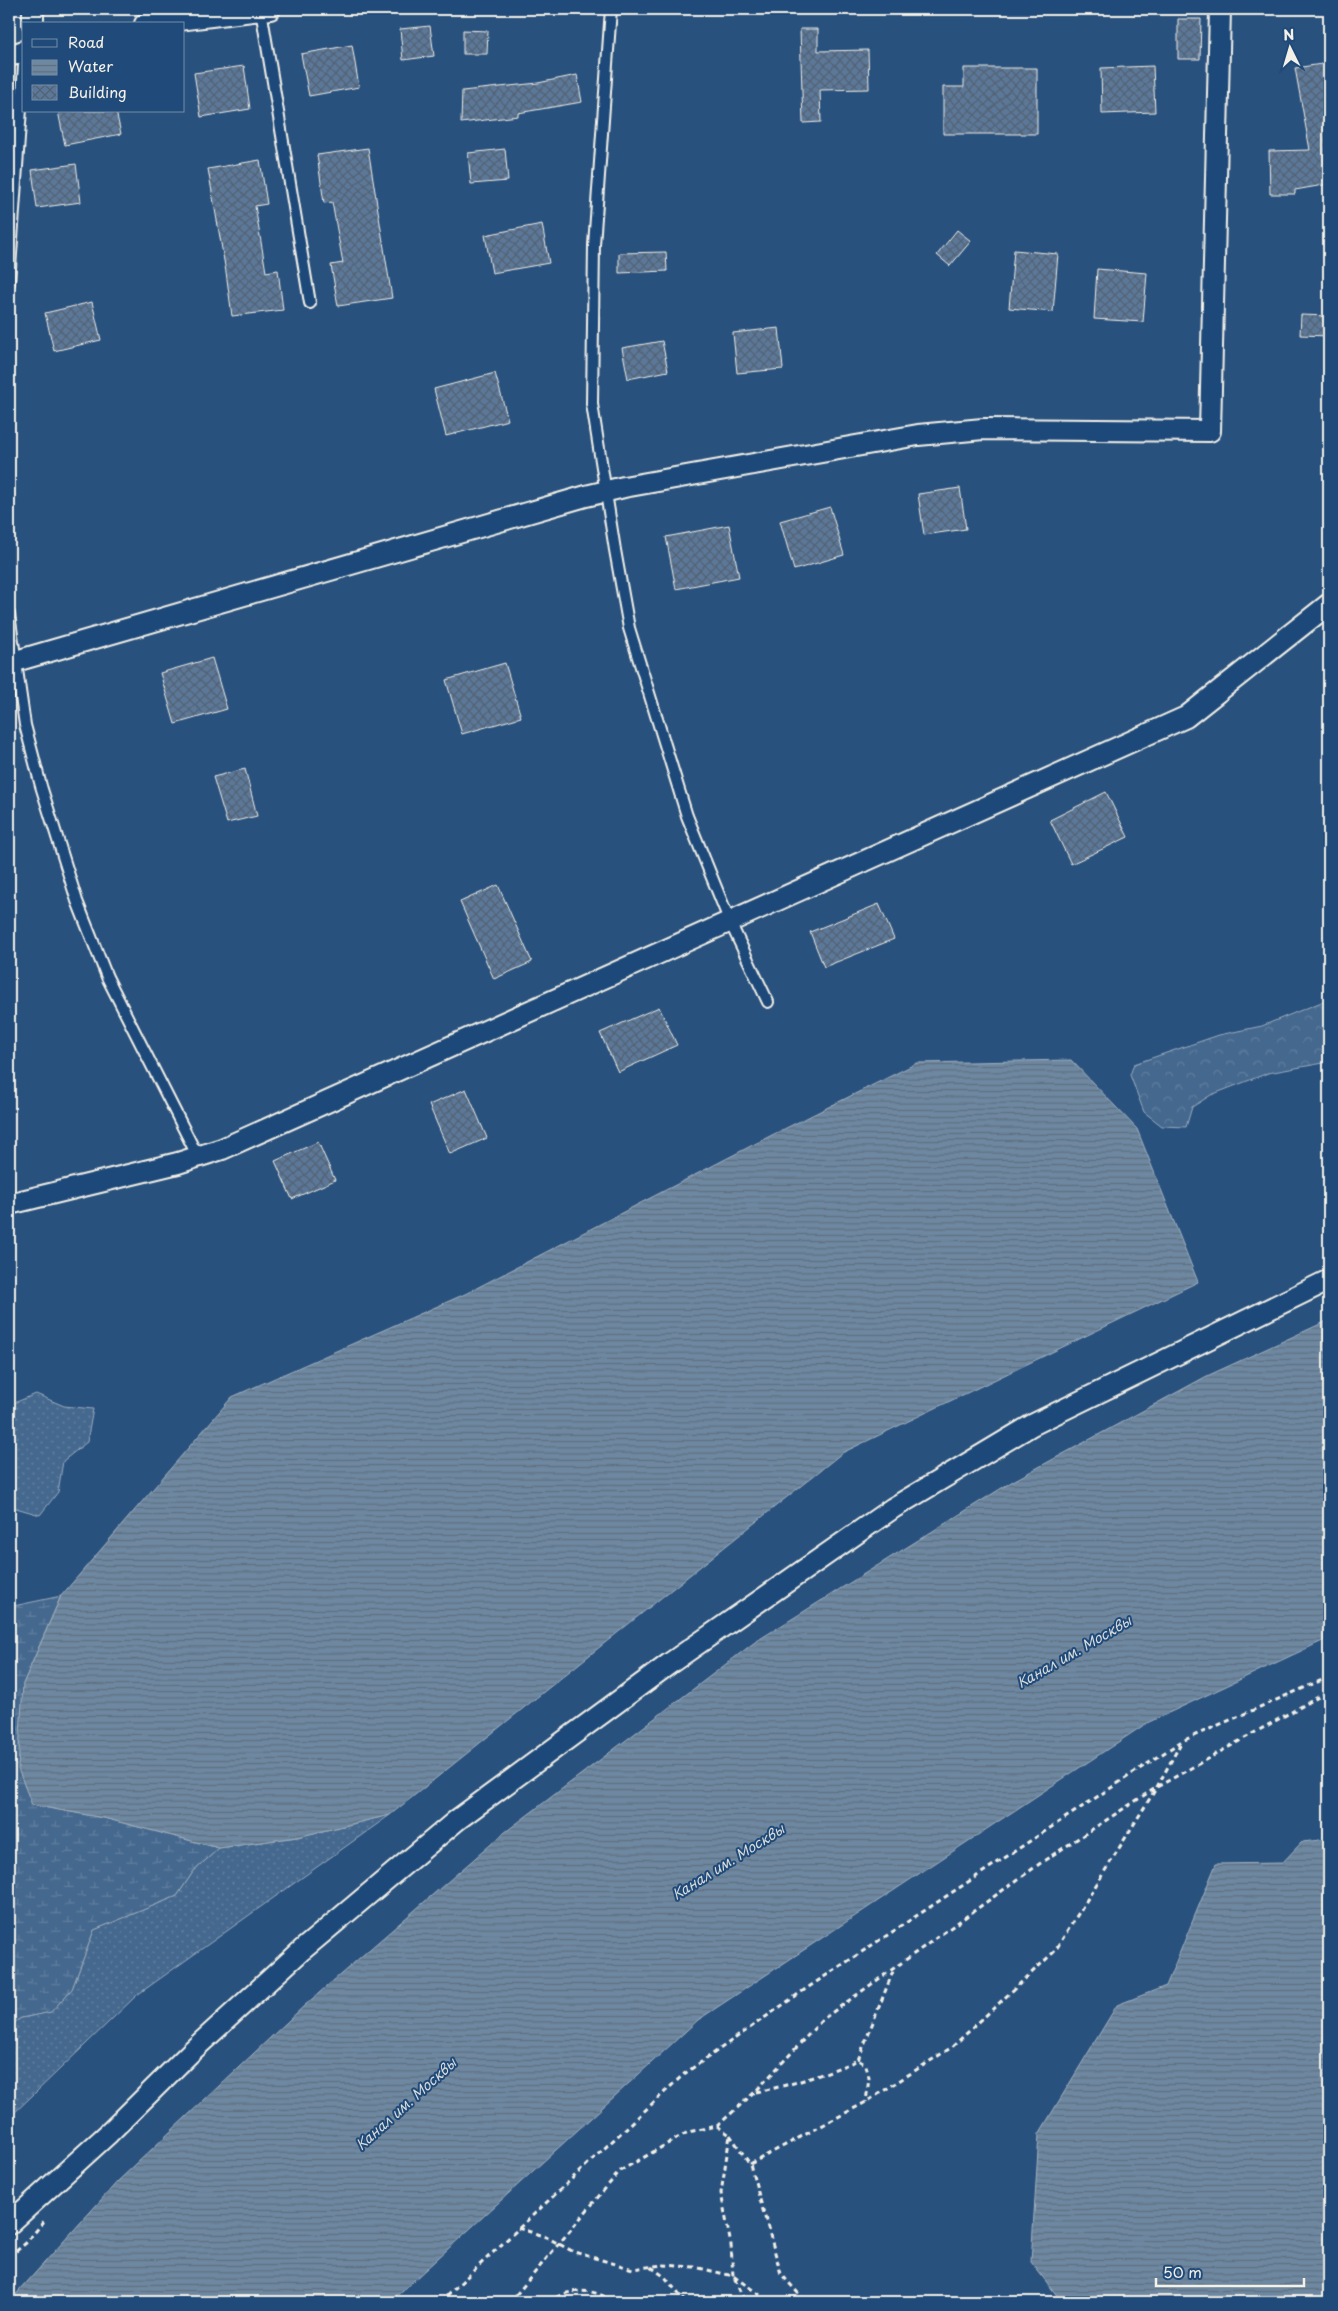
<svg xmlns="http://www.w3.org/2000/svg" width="1338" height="2311" font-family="'Playpen Sans',sans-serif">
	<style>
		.grass { fill: url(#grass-dots); stroke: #9cacbb }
		.forest { fill: url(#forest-crowns); stroke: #9cacbb }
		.wetland { fill: url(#wetland-marsh); stroke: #9cacbb }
		.water { fill: url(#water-rules); stroke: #a4b2be }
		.building { fill: url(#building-cross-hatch); stroke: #f4f1e8 }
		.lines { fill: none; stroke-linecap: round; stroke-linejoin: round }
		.lane-casing { stroke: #f4f1e8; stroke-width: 14 }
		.street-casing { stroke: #f4f1e8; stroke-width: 24 }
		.path { stroke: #f4f1e8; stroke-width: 3; stroke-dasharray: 5 4; stroke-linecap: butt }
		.lane { stroke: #1f4a7a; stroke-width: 10 }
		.street { stroke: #1f4a7a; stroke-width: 20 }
		.labels { text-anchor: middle; stroke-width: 4; stroke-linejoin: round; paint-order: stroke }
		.water-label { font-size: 14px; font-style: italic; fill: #d9dcda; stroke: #1f4a7a }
	</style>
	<defs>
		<pattern id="grass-dots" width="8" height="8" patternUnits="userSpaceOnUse" patternTransform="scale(1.25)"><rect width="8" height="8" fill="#45688e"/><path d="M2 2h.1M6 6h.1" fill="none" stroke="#607e9e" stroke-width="1.8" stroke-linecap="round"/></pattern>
		<pattern id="forest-crowns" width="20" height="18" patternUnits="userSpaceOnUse" patternTransform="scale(1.25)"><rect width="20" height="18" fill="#45688e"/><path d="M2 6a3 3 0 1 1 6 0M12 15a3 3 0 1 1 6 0" fill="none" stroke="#607e9e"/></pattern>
		<pattern id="wetland-marsh" width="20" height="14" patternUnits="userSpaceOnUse" patternTransform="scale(1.25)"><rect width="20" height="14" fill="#45688e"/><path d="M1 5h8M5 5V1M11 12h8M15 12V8" fill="none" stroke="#607e9e"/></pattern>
		<pattern id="water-rules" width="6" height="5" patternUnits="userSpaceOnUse" patternTransform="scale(1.25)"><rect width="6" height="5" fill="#6e88a2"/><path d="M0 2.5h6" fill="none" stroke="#5f6e7d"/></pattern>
		<pattern id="building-cross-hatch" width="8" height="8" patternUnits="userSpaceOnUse" patternTransform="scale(1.25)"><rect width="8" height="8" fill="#5b7899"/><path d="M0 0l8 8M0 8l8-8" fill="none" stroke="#536274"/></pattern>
	</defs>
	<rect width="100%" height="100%" fill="#28517e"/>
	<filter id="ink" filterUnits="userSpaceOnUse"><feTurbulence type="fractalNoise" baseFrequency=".02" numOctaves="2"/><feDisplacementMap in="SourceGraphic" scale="10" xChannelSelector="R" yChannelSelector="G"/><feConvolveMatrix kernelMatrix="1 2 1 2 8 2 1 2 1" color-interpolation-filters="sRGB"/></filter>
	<g filter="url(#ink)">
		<!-- grass -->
		<path class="grass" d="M36 1394 64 1406 93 1409 87 1442 63 1461 58 1492 40 1515 9 1506V1405Z
			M390 1815 137 1995 9 2118V2026L21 2018 51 2012 72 1989 94 1930 177 1896 193 1872 219 1848 297 1837Z"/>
		<!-- forest -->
		<path class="forest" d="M1329 999V1062L1268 1073 1211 1095 1192 1107 1186 1127 1162 1126 1144 1112 1130 1075 1134 1064 1219 1035 1262 1026Z"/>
		<!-- wetland -->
		<path class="wetland" d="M61 1596 23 1684 32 1805 104 1818 219 1848 193 1872 177 1896 94 1930 72 1989 51 2012 21 2018 9 2026V1607Z"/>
		<!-- water -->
		<path class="water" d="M1071 1060 1137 1129 1198 1282 842 1453 390 1815 297 1837 219 1848 104 1818 32 1805 18 1769 23 1684 61 1596 232 1397 465 1294 772 1135 917 1063Z
			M1329 1320V1638L1147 1723 698 2020 390 2302H9L118 2181 304 2006 504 1833 755 1642 1013 1481 1207 1376Z
			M1329 1839V2302H1062L1031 2262 1039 2134 1117 2005 1166 1986 1216 1864 1282 1863 1302 1842Z"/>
		<!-- building -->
		<path class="building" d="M1178 19H1201L1200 59H1178Z
			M430 26 434 56 403 60 400 29Z
			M800 29H818V51L868 50 869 89 820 90 821 122 803 123Z
			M463 30 488 31 487 54H463Z
			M352 45 359 87 309 96 301 54Z
			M1329 63V184L1295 190V194H1270L1269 151 1310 150 1295 68Z
			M244 66 250 109 201 117 194 73Z
			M1153 66 1155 112 1102 114 1101 68Z
			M964 68H1037V134H943V87H964Z
			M577 75 582 102 518 113V116L461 123 462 91 538 83Z
			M58 111H116L121 134 65 145Z
			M368 148 392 298 338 306 331 265 343 263 332 202 324 203 317 155Z
			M505 149 508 181 471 184 468 153Z
			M260 160 267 204 255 206 266 272 278 270 283 310 232 316 226 272 208 169Z
			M76 164 81 202 37 208 32 170Z
			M542 224 549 263 492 273 485 235Z
			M957 230 971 241 950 266 937 255Z
			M1014 250 1058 254 1053 312 1009 308Z
			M666 252 667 271 619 273V253Z
			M1097 269 1147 273 1143 322 1094 319Z
			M92 302 101 340 54 351 45 313Z
			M1301 315 1329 316V336L1300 335Z
			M779 328 783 369 737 373 733 333Z
			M662 341 668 371 628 379 622 348Z
			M495 373 508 420 446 436 434 389Z
			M960 488 966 529 924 535 918 494Z
			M830 507 844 555 794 570 780 521Z
			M729 525 739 577 676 589 666 537Z
			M212 658 227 709 175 724 160 673Z
			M505 663 521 717 462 734 446 680Z
			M245 769 257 816 227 823 213 777Z
			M1106 792 1128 837 1071 864 1050 820Z
			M498 885 532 962 494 979 460 902Z
			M879 904 894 939 824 967 810 932Z
			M659 1007 677 1045 618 1072 600 1033Z
			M466 1089 487 1138 450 1154 429 1105Z
			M318 1142 335 1180 292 1199 275 1161Z"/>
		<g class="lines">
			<!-- lane casing -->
			<g class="lane-casing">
				<path id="lane" d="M611 9 594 245 592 404 615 550 629 628 687 816 730 922 768 1002
					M261 10 310 303
					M9 283 24 65
					M9 614 25 725 41 786 77 901 107 977 198 1157"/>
			</g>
			<!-- street casing -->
			<g class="street-casing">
				<path id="street" d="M33 24V9
					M145 24 270 9
					M9 56 24 51
					M9 663 586 496 624 487 918 435 983 429 1210 431 1220 9
					M9 1204 178 1163 222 1149 1186 717 1329 604
					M9 2224 109 2133 193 2050 302 1950 457 1820 669 1664 893 1508 1032 1425 1329 1280"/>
			</g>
			<!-- path -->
			<path class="path" d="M858 2060 894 1969
				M756 2092C792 2085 825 2074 858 2060L866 2065 869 2078 866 2102
				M717 2126 730 2135 721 2193 731 2245 733 2276 745 2302
				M730 2135 750 2164 781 2274 806 2302
				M750 2164 866 2102 952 2047 1055 1951 1157 1787 1182 1741
				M518 2228 546 2237 574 2252 633 2269 662 2265 695 2267 733 2276 770 2302
				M9 2257 26 2243 45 2220
				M651 2267 665 2277 685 2302
				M440 2302 684 2074 807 1988 1182 1741 1329 1677
				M510 2302 620 2171 688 2132 717 2126 755 2092 823 2019 1045 1860 1157 1787 1329 1691
				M549 2302C567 2288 595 2287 612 2302"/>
			<!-- lane -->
			<use href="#lane" class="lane"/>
			<!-- street -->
			<use href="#street" class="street"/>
		</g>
	</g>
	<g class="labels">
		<!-- water labels -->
		<g class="water-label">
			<text transform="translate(1074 1652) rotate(-30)" y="5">Канал им. Москвы</text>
			<text transform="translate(728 1862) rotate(-32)" y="5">Канал им. Москвы</text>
			<text transform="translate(406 2104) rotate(-42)" y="5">Канал им. Москвы</text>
		</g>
	</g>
	<!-- margin -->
	<rect width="1338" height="2311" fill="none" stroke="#1f4a7a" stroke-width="30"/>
	<rect x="15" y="15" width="1308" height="2281" fill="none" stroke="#f4f1e8" stroke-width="2" filter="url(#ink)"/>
	<!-- legend -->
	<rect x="22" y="22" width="162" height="90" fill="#1f4a7a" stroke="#748da6"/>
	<rect x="32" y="39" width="25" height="8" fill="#1f4a7a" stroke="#748da6"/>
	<text x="68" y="48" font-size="15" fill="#f4f1e8">Road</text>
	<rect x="32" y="60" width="25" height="15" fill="url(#water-rules)" stroke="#748da6"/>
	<text x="68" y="72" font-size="15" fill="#f4f1e8">Water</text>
	<rect x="32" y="85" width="25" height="15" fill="url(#building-cross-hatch)" stroke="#748da6"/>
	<text x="68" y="98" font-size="15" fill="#f4f1e8">Building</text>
	<!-- north arrow -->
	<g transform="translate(1290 48) rotate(355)" stroke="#1f4a7a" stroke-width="4" paint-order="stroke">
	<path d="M0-4L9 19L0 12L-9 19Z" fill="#f4f1e8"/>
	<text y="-8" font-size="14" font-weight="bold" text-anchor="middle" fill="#f4f1e8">N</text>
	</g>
	<!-- scale -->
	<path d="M1156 2278v8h148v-8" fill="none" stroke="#f4f1e8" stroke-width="2.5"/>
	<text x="1163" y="2278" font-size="15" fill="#f4f1e8" stroke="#1f4a7a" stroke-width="4" paint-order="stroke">50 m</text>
</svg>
